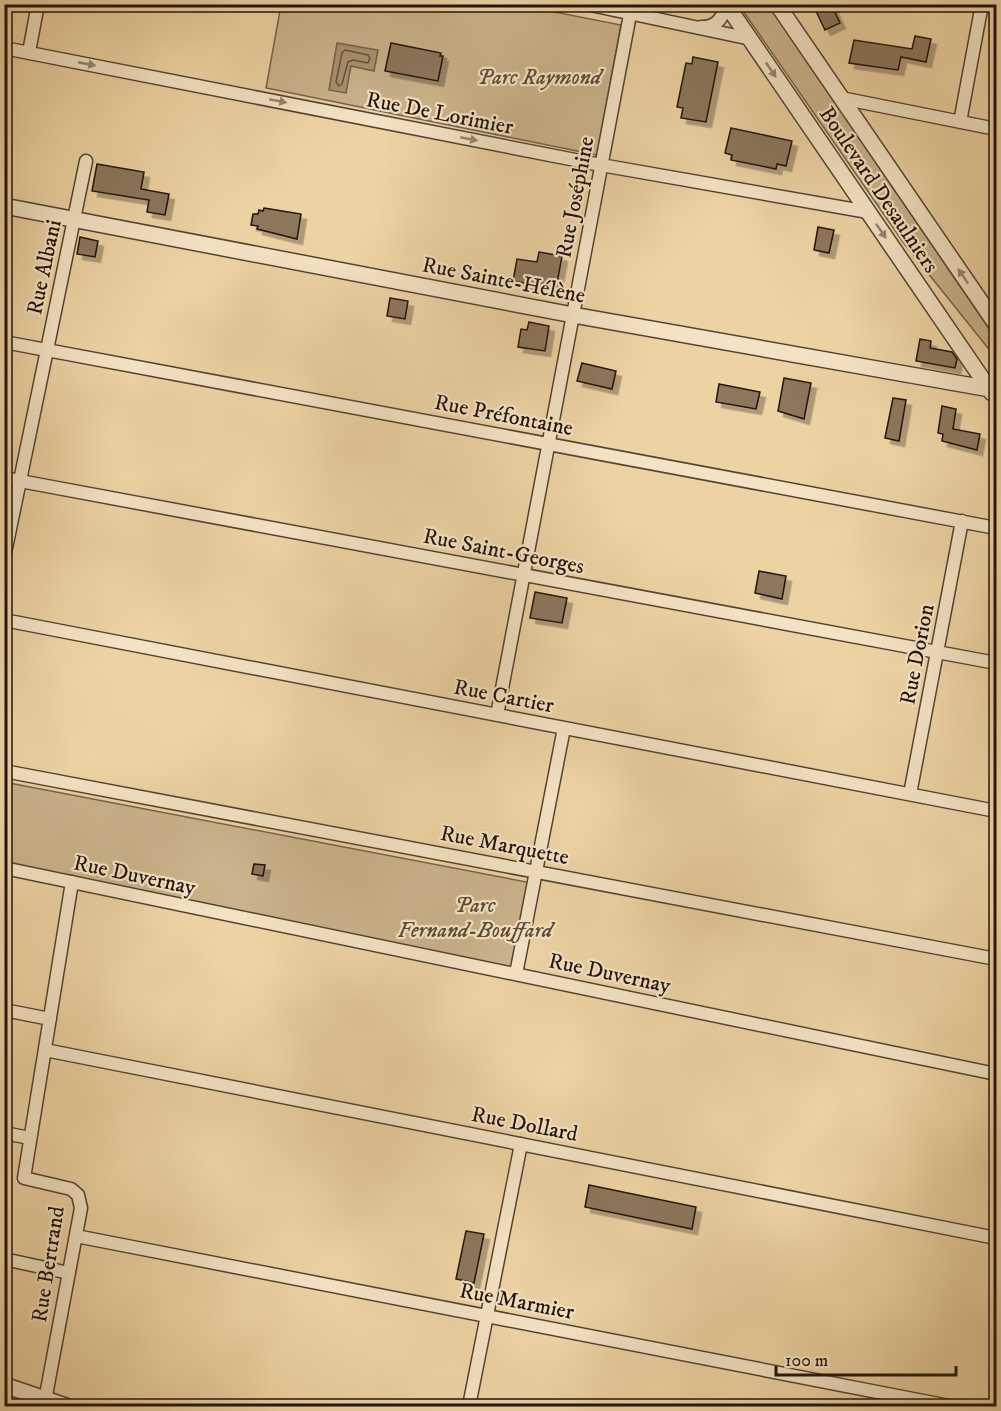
<svg xmlns="http://www.w3.org/2000/svg" width="1001" height="1411" font-family="'IM FELL DW Pica',serif">
	<style>
		.green { fill: #cab28a; stroke: #76624c; stroke-width: 1.5 }
		.water { fill: #a89170; stroke: #725f48; stroke-width: 1.5 }
		.lines { fill: none; stroke-linecap: round; stroke-linejoin: round }
		.shore { stroke: #65523e; stroke-width: 1.5 }
		.building { fill: #8c765b; stroke: #22130d; stroke-width: 1.5; filter: url(#shadow) }
		.minor-casing { stroke: #554332; stroke-width: 15 }
		.tertiary-casing { stroke: #554332; stroke-width: 18 }
		.minor { stroke: #f3e2c3; stroke-width: 12 }
		.tertiary { stroke: #f3e2c3; stroke-width: 15 }
		.oneway { fill: #958571 }
		.labels { text-anchor: middle; stroke-width: 4.5; stroke-linejoin: round; paint-order: stroke }
		.park-label { font-size: 22px; font-style: italic; fill: #5d4b39; stroke: #f3e2c3 }
		.street-label { font-size: 22px; fill: #22130d; stroke: #f3e2c3 }
	</style>
	<defs>
		<filter id="shadow"><feDropShadow dx="5.5" dy="5.5" stdDeviation="0" flood-color="#0004"/></filter>
	</defs>
	<rect width="100%" height="100%" fill="#edd2a3"/>
	<filter id="stains"><feTurbulence type="fractalNoise" baseFrequency=".00333" numOctaves="4"/><feColorMatrix values="0 0 0 0 .2 0 0 0 0 .09 0 0 0 0 .02 0 0 0 .5 -.17"/></filter>
	<radialGradient id="worn" r=".72"><stop offset=".6" stop-color="#630" stop-opacity="0"/><stop offset="1" stop-color="#630" stop-opacity=".3"/></radialGradient>
	<!-- green -->
	<path class="green" d="M281 5H519L621 25 597 155 266 88Z
		M739 5H769L996 339V358L903 242Z
		M4 782 532 883 513 969 5 864Z"/>
	<!-- water -->
	<path class="water" d="M337 43 378 50 374 71 351 66 346 93 329 90Z"/>
	<g class="lines">
		<!-- shore -->
		<path class="shore" d="M345 50 368 55 370 58 368 63 353 60 348 62 342 84 339 86 336 82 342 53Z"/>
	</g>
	<!-- building -->
	<path class="building" d="M824 4H831L840 23 825 30 815 9Z
		M915 36 931 39 926 62 901 57 898 70 849 63 854 40 912 49Z
		M391 43 441 53 440 56H443L438 81 385 71Z
		M693 57 718 62 706 122 681 118 683 108 677 107 686 63 692 64Z
		M731 128 792 141 786 166 777 164 776 169 731 160 732 155 725 153Z
		M97 164 144 172 141 189 169 194 165 215 147 212 149 200 92 191Z
		M264 208 301 214 297 239 257 229 258 226 251 225 253 214H258L259 210 263 211Z
		M818 227 834 230 829 253 814 250Z
		M80 237 98 241 95 257 77 254Z
		M539 252 562 256 556 289 513 281 517 259 537 262Z
		M390 298 408 301 405 319 387 316Z
		M529 322 549 326 545 351 518 347 521 329 527 330Z
		M920 339 931 341 930 348 952 352 957 359 955 368 916 361Z
		M582 363 616 371 612 389 577 381Z
		M784 378 811 383 804 419 778 411Z
		M719 384 760 392 756 409 716 402Z
		M893 398 906 400 899 441 885 438Z
		M942 406 956 409 953 429 980 434 977 450 942 441 943 434 938 433Z
		M759 571 786 576 782 599 755 593Z
		M535 592 567 598 562 623 530 618Z
		M254 864 265 865 263 876 252 874Z
		M589 1185 696 1207 692 1229 585 1207Z
		M466 1231 484 1234 474 1283 456 1279Z"/>
	<g class="lines">
		<!-- minor casing -->
		<g class="minor-casing">
			<path id="minor" d="M586 4 751 39
				M701 27C716 28 723 18 726 5
				M4 48 601 165 868 212
				M29 52 38 4
				M841 98 996 129
				M960 122 982 4
				M4 342 996 528
				M4 478 996 663
				M4 558 86 161
				M4 620 996 811
				M497 715 632 4
				M4 771 996 959
				M910 794 962 521
				M4 868 996 1074
				M516 974 564 728
				M4 1010 50 1019
				M45 1050 996 1238
				M4 1133 30 1138
				M76 1236 949 1406
				M4 1259 69 1273
				M44 1406 81 1208 78 1195 71 1189 24 1178 72 882
				M469 1406 521 1144"/>
		</g>
		<!-- tertiary casing -->
		<g class="tertiary-casing">
			<path id="tertiary" d="M726 4 992 393
				M777 4 996 324
				M4 206 573 315 990 389 996 388
				M4 1385 66 1406"/>
		</g>
		<!-- minor -->
		<use href="#minor" class="minor"/>
		<!-- tertiary -->
		<use href="#tertiary" class="tertiary"/>
	</g>
	<!-- one-way arrows -->
	<defs><path id="oneway-solid" d="M-6-.8H1V-3.2L6.5 0L1 3.2V.8H-6Z" transform="scale(1.5)"/></defs>
	<g class="oneway">
		<use href="#oneway-solid" transform="translate(87 64) rotate(11)"/>
		<use href="#oneway-solid" transform="translate(771 70) rotate(56)"/>
		<use href="#oneway-solid" transform="translate(278 101) rotate(11)"/>
		<use href="#oneway-solid" transform="translate(469 139) rotate(11)"/>
		<use href="#oneway-solid" transform="translate(881 231) rotate(55)"/>
		<use href="#oneway-solid" transform="translate(963 276) rotate(-124)"/>
	</g>
	<g class="labels">
		<!-- park labels -->
		<g class="park-label">
			<text x="539" y="84">Parc Raymond</text>
			<text x="475" y="912">Parc<tspan x="475" dy="25">Fernand-Bouffard</tspan></text>
		</g>
		<!-- street labels -->
		<g class="street-label">
			<text transform="translate(440 112) rotate(11)" y="8">Rue De Lorimier</text>
			<text transform="translate(880 189) rotate(56)" y="8">Boulevard Desaulniers</text>
			<text transform="translate(574 197) rotate(-79)" y="8">Rue Joséphine</text>
			<text transform="translate(43 267) rotate(-78)" y="8">Rue Albani</text>
			<text transform="translate(504 279) rotate(11)" y="8">Rue Sainte-Hélène</text>
			<text transform="translate(504 414) rotate(11)" y="8">Rue Préfontaine</text>
			<text transform="translate(504 550) rotate(11)" y="8">Rue Saint-Georges</text>
			<text transform="translate(916 654) rotate(-79)" y="8">Rue Dorion</text>
			<text transform="translate(504 695) rotate(11)" y="8">Rue Cartier</text>
			<text transform="translate(505 844) rotate(11)" y="8">Rue Marquette</text>
			<text transform="translate(135 874) rotate(12)" y="8">Rue Duvernay</text>
			<text transform="translate(610 972) rotate(12)" y="8">Rue Duvernay</text>
			<text transform="translate(525 1123) rotate(11)" y="8">Rue Dollard</text>
			<text transform="translate(47 1264) rotate(-81)" y="8">Rue Bertrand</text>
			<text transform="translate(517 1300) rotate(11)" y="8">Rue Marmier</text>
		</g>
	</g>
	<!-- margin -->
	<rect width="1001" height="1411" fill="none" stroke="#edd2a3" stroke-width="24"/>
	<rect x="6" y="6" width="989" height="1399" fill="none" stroke="#22130d" stroke-width="3"/>
	<rect x="12" y="12" width="977" height="1387" fill="none" stroke="#22130d" stroke-width="1.5"/>
	<!-- scale -->
	<path d="M776 1366v9h180v-9" fill="none" stroke="#22130d" stroke-width="3"/>
	<text x="785" y="1366" font-size="18" fill="#22130d" stroke="#f3e2c3" stroke-width="4.5" paint-order="stroke">100 m</text>
	<rect width="100%" height="100%" filter="url(#stains)"/>
	<rect width="100%" height="100%" fill="url(#worn)"/>
</svg>
